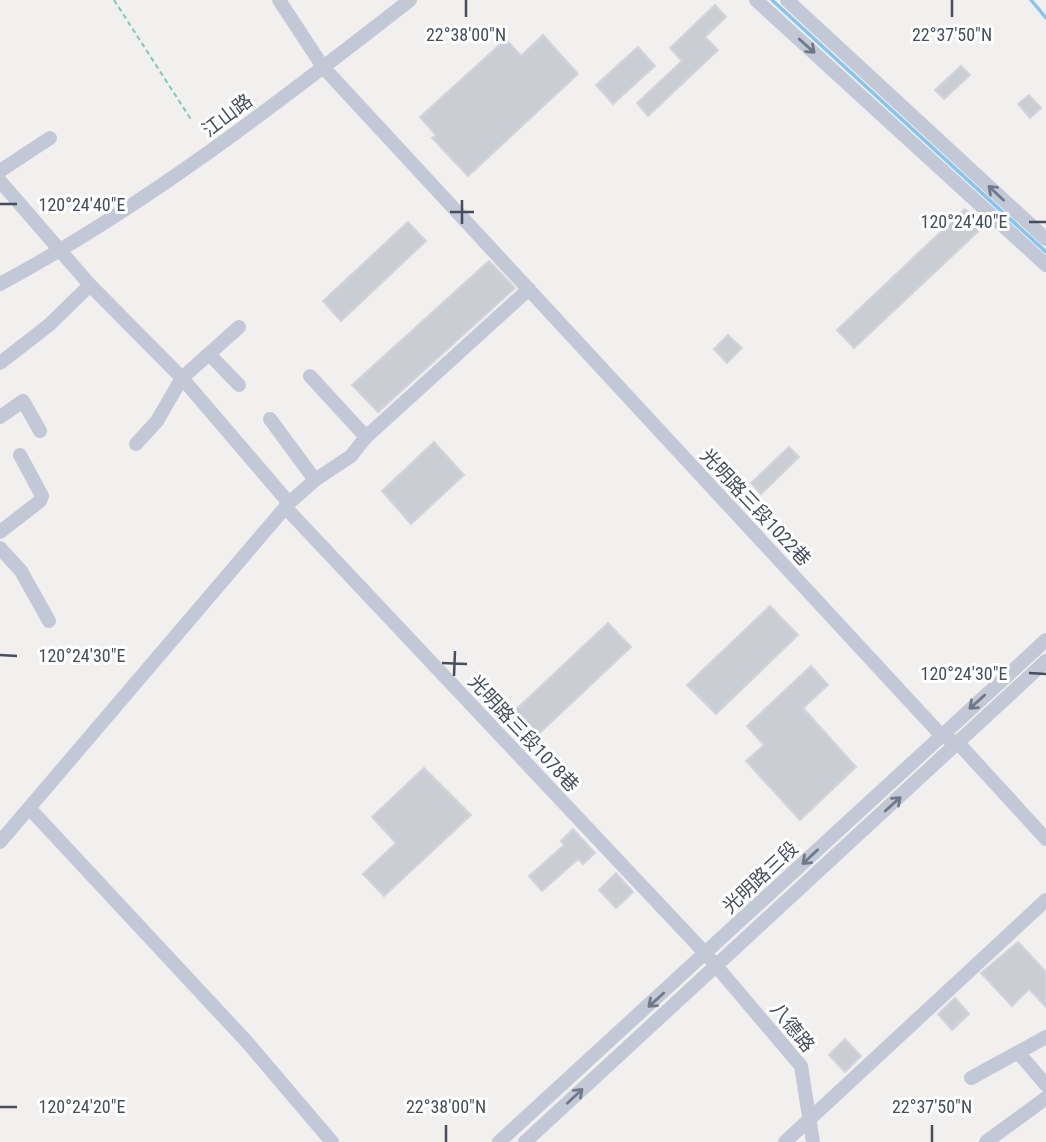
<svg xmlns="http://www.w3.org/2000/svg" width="1046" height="1142" font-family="'Roboto Condensed','Noto Sans TC',sans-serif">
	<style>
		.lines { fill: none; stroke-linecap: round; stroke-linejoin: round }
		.stream { stroke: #87c5f0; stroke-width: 3.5 }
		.building { fill: #cbcdd5; stroke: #d3d3db; stroke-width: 2 }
		.path { stroke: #72d1b5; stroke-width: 2; stroke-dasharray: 5 3.5; stroke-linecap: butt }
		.minor { stroke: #c2c8d5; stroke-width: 14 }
		.oneway { stroke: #717987 }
		.ticks { fill: none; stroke: #464e5d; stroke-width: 2.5 }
		.labels { text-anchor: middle; stroke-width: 6; stroke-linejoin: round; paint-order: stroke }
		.street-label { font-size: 19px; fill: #464e5d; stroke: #fff }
		.ticks-label { font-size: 18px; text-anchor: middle; fill: #464e5d; stroke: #fff; stroke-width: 6; stroke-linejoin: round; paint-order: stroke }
	</style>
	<rect width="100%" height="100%" fill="#f2efef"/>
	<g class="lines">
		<!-- stream -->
		<path class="stream" d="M772 0 1046 252
			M1031 0 1046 18"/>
	</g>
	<!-- building -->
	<path class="building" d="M715 5 726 17 705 37 718 50 648 116 637 103 682 61 670 48Z
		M543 35 578 74 468 176 432 138 436 135 420 117 506 39 521 56Z
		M638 47 655 66 613 104 596 85Z
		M961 66 970 75 944 99 935 90Z
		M1029 95 1041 108 1030 118 1018 104Z
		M965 209 983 227 854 348 837 330Z
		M408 222 426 241 341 321 323 301Z
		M489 261 515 288 378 412 352 385Z
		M728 335 742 348 727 363 714 349Z
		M434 442 464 475 411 524 382 491Z
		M789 447 799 457 761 494 751 483Z
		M770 606 798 635 716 714 687 685Z
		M608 623 631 647 528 744 506 719Z
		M811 666 828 685 803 708 856 767 800 820 746 761 764 745 747 726Z
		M424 768 471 815 384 896 363 874 396 843 372 817Z
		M573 829 595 853 583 864 578 859 542 891 529 876 564 845 561 841Z
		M616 873 633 892 616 908 599 890Z
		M1018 942 1046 972V1007L1029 989 1012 1006 981 973Z
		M955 998 969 1014 952 1030 938 1014Z
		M845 1039 861 1056 845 1072 829 1055Z"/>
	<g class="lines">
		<!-- path -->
		<path class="path" d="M114 0 192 121"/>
		<!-- minor -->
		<path class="minor" d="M279 0 323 67 941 735 959 744 1046 839
			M756 0 1046 265
			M787 0 1046 239
			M0 171 50 138
			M0 181 90 285 182 378 289 503
			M0 284C147 205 279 102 410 0
			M209 354 239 385
			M0 363 49 325 90 285
			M310 376 366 437
			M0 417 23 401 40 431
			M270 419 315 480
			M136 444 157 421 182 378 239 327
			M285 507 706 954 801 1066 813 1142
			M0 532 40 501 42 496 20 455
			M0 548 21 571 49 621
			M30 809 247 1042 332 1142
			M0 842 289 503 315 480 351 456 366 437 529 289
			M1018 1052 1046 1085
			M971 1078 1046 1037
			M499 1142 1046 640
			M525 1142 1046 661
			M785 1142 1046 900
			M986 1142 1046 1098"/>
	</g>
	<!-- one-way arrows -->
	<defs><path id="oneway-shaft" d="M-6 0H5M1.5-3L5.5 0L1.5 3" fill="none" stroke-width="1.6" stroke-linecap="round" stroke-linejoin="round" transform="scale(1.75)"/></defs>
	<g class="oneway">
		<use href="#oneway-shaft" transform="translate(807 46) rotate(42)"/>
		<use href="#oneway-shaft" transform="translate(996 193) rotate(-137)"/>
		<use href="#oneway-shaft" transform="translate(977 702) rotate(138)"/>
		<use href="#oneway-shaft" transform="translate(893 804) rotate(-42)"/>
		<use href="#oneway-shaft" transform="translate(810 857) rotate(137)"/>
		<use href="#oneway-shaft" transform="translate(656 1000) rotate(138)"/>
		<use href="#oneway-shaft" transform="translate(575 1096) rotate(-43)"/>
	</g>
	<!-- ticks -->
	<path class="ticks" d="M466 17V0M952 17V0M0 204H17M450 212H474M1029 222H1046M462 224V200M0 655 17 656M442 663 467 664M1029 673 1046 674M454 676 455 651M0 1107H17M446 1142V1125M932 1142V1125"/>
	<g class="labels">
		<!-- street labels -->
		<g class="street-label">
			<text transform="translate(227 115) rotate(-37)" y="7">江山路</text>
			<text transform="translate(756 507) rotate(47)" y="7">光明路三段1022巷</text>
			<text transform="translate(524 733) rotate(47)" y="7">光明路三段1078巷</text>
			<text transform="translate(760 877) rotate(-43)" y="7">光明路三段</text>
			<text transform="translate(793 1027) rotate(51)" y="7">八德路</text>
		</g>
	</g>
	<g class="ticks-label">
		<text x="466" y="41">22°38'00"N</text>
		<text x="952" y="41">22°37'50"N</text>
		<text x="82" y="211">120°24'40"E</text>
		<text x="964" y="228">120°24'40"E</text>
		<text x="82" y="662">120°24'30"E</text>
		<text x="964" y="680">120°24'30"E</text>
		<text x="446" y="1113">22°38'00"N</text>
		<text x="932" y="1113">22°37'50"N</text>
		<text x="82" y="1113">120°24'20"E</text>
	</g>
</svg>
